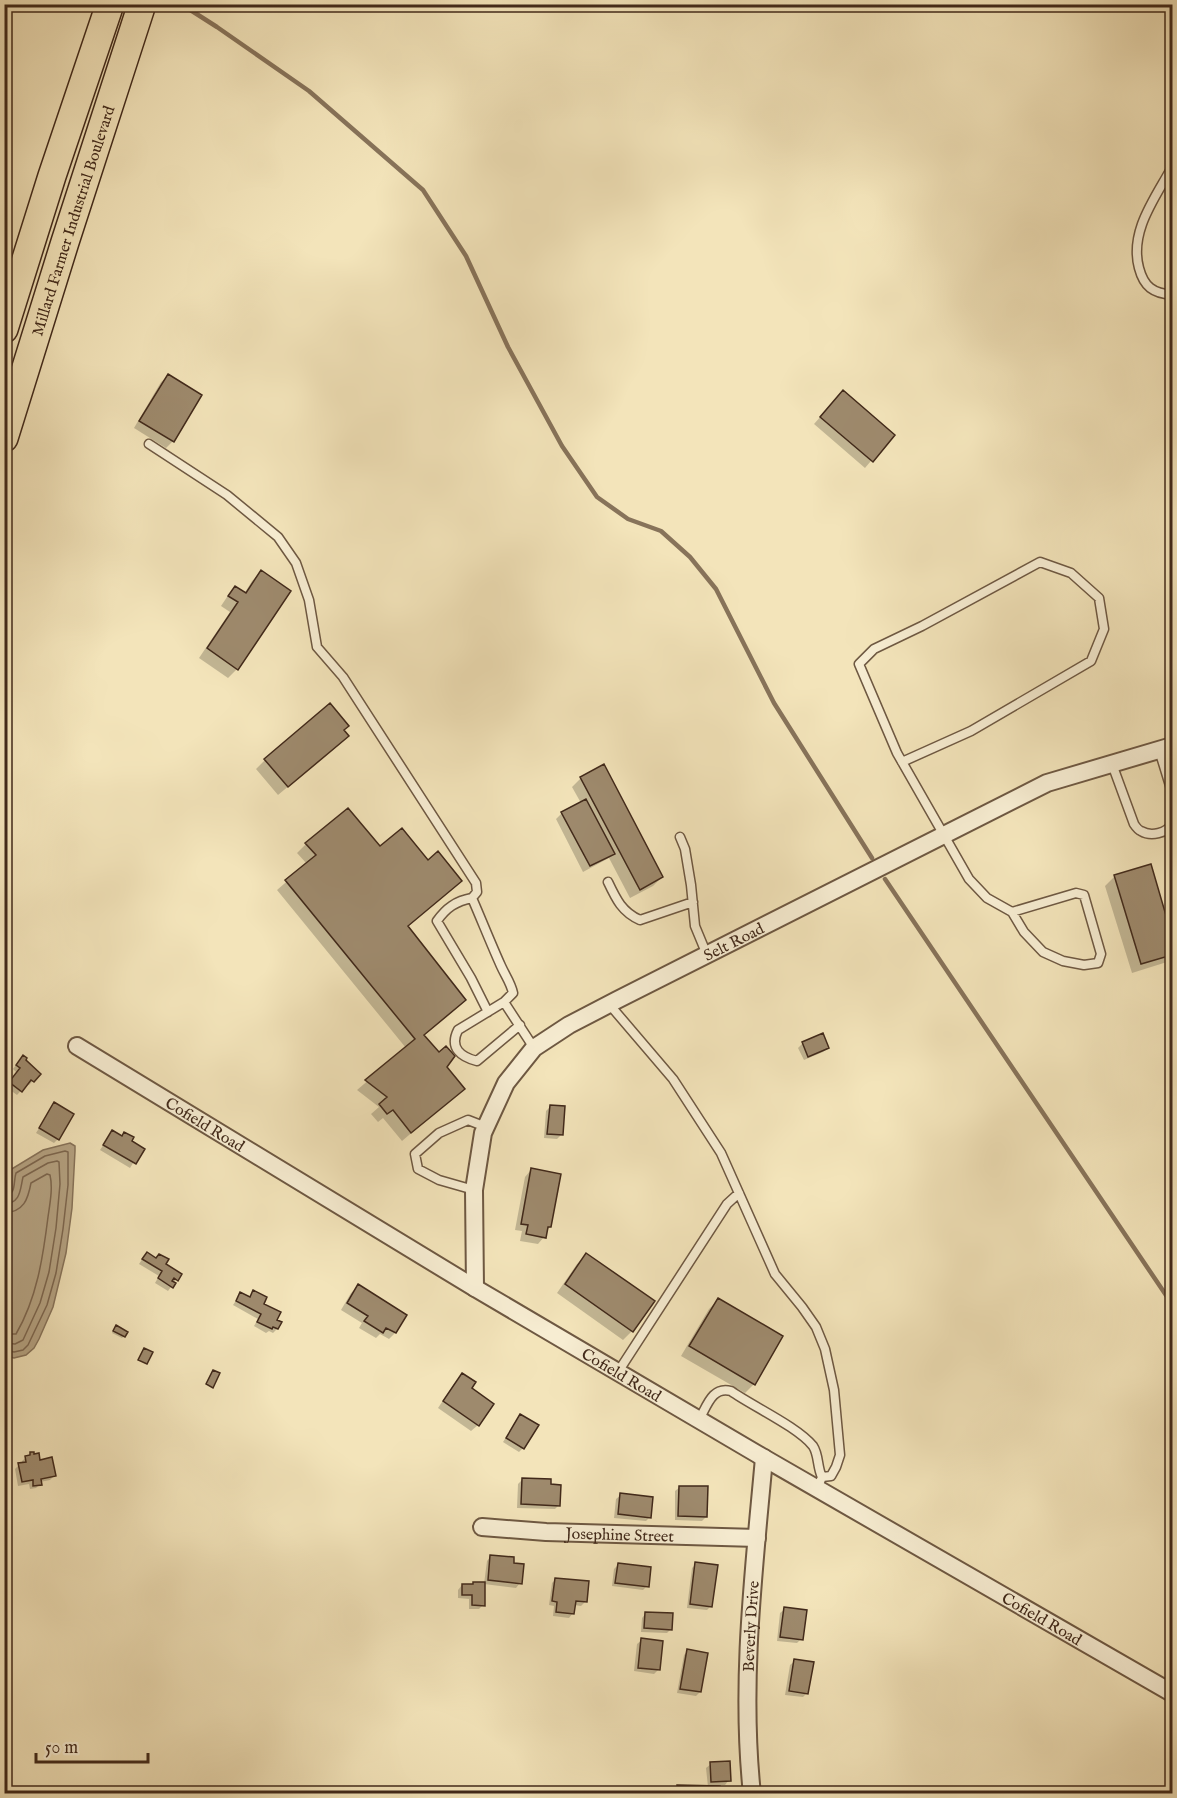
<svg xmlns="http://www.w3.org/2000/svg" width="1177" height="1798" font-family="'IM FELL English',serif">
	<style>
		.water { fill: #b6a484; stroke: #87735a; stroke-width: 1.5 }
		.shadow { fill: #0003 }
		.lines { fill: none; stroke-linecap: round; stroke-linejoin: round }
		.shore { stroke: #7c664f; stroke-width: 1.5 }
		.stream { stroke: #87735a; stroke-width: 4.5 }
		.building { fill: #9e8a6d; stroke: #41291a; stroke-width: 1.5 }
		.service-casing { stroke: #6e5842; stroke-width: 11 }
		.minor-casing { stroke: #6e5842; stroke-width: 20 }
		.primary-casing { stroke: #41291a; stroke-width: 30 }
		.service { stroke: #f7edd2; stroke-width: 8 }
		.minor { stroke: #f7edd2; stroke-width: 16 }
		.primary { stroke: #f3e4ba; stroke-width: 27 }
		.labels { text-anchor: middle; stroke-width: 4.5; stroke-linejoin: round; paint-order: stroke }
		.street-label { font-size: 16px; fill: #41291a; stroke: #f7edd2 }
	</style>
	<rect width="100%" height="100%" fill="#f3e4ba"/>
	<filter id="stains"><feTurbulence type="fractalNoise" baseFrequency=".00333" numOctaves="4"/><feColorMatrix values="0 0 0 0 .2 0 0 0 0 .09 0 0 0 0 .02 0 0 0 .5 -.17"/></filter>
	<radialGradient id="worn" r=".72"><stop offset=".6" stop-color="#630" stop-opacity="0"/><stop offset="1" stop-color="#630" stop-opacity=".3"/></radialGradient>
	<!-- water -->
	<path class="water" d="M70 1143 75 1146V1151L72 1208 66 1253 53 1307 39 1339 34 1348 26 1355 14 1358 5 1356 4 1207 10 1170 43 1150Z"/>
	<!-- shadow -->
	<path class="shadow" d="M168 376 173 441 166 448 134 428 161 382Z
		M837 398 893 435 865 468 814 424Z
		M261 572 237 669 228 678 199 658 230 612 221 606 227 597 236 588 244 594 252 581Z
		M343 731 338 745 278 795 256 769 265 760Z
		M581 778 662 877 653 886 630 898 609 858 583 872 556 819 562 813 581 803 572 787Z
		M306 844 379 848 427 862 460 881 407 927 464 1000 423 1036 463 1089 402 1141 383 1118 378 1122 371 1114 379 1107 357 1090 406 1048 277 890 307 864 297 853Z
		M1150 866 1172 941V956L1167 962 1132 973 1105 886 1114 877Z
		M822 1035 828 1048 823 1052 804 1060 798 1048 802 1044Z
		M24 1060 39 1074 29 1085 27 1084 17 1095 6 1087 17 1073 13 1069 19 1061Z
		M54 1104 58 1139 54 1143 36 1133Z
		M550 1107 562 1134 557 1139 544 1138 546 1111Z
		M112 1132 142 1149 130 1168 100 1150Z
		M531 1170 550 1227 546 1231 544 1237 538 1244 520 1241 522 1231 515 1230 525 1177Z
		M586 1255 632 1331 623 1340 557 1293 577 1264Z
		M143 1258 164 1265 176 1280 168 1291 155 1283 159 1276 139 1264Z
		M358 1286 395 1333 389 1339 380 1334 376 1338 359 1328 362 1323 341 1310 351 1293Z
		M254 1292 275 1320 277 1329 273 1333 269 1331 266 1333 254 1326 258 1319 233 1305 241 1293 249 1298Z
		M718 1300 754 1384 745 1393 681 1356 709 1309Z
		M114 1329 124 1336 122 1338 112 1333Z
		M463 1375 470 1389 478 1425 471 1431 438 1408 456 1381Z
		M520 1416 523 1448 519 1452 503 1442Z
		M30 1454 54 1476 50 1480 40 1482V1484L36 1488 30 1489 29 1484 18 1486 15 1469 19 1465 22 1464V1461Z
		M522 1480 550 1486 559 1505 555 1509 517 1508 518 1484Z
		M680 1487 706 1517 702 1521 675 1520V1491Z
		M621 1495 650 1517 646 1521 614 1518 616 1499Z
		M491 1556 520 1583 516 1588 484 1584 483 1605 479 1609H469V1599L458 1598V1590L462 1585 484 1584 487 1561Z
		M696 1564 711 1606 707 1610 687 1608 692 1568Z
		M618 1565 647 1586 643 1590 612 1586 614 1569Z
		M556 1579 585 1602 581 1606 574 1605 573 1613 569 1618 553 1616 554 1606 549 1605 552 1583Z
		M785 1609 801 1639 797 1643 777 1641 780 1613Z
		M646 1613 671 1629 667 1633 641 1632 642 1618Z
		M642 1640 659 1669 654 1674 634 1671 637 1644Z
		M688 1651 700 1692 696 1696 677 1693 684 1655Z
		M795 1661 807 1693 803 1697 785 1695 790 1665Z
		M711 1764 729 1780 725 1785H719V1794H671L678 1786 708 1787 706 1768Z"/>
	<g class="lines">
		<!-- shore -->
		<path class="shore" d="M4 1196C17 1195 13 1182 16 1173L45 1156 65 1151 68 1152V1185L63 1229 56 1273 47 1305 28 1345 23 1350 14 1352 4 1350
			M4 1204C21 1203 20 1190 23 1177L48 1163 57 1161 59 1162 60 1184 56 1228 49 1272 40 1303 23 1340 15 1344 4 1343
			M4 1213C24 1212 28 1199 31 1183L47 1174 50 1175C53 1188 50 1203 48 1217 43 1257 37 1298 16 1334H4"/>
		<!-- stream -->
		<path class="stream" d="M181 4 217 27 309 91 423 190 466 256 508 347 562 446 597 497 628 519 661 531 690 557 716 589 774 703 872 858
			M885 879 1172 1304
			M4 1183 8 1188"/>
	</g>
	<!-- building -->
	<path class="building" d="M168 374 202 395 174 442 139 421Z
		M843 390 895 435 873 462 820 417Z
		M261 570 291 591 238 670 207 648 238 602 228 596 235 586 246 593Z
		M330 703 349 726 344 730 349 736 288 787 264 759Z
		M604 764 663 877 640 890 580 777Z
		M586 799 615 854 590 866 561 812Z
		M348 808 380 846 402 828 428 860 438 851 462 881 408 926 466 1000 424 1035 439 1052 446 1046 455 1056 447 1067 465 1089 411 1133 393 1110 387 1114 379 1104 387 1097 365 1080 415 1039 285 880 316 855 305 843Z
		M1151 864 1172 936V955L1141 964 1114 875Z
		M823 1033 829 1048 808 1057 802 1042Z
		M23 1055 27 1058 26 1060 41 1074 34 1082 31 1080 22 1092 9 1082 20 1068 16 1065Z
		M54 1102 74 1114 59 1140 39 1128Z
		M550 1105 565 1106 563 1135 547 1134Z
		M112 1130 122 1136 124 1132 134 1137 132 1141 145 1149 136 1164 103 1145Z
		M531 1168 561 1174 551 1227H548L546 1238 526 1234 528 1225 521 1224Z
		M147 1252 156 1258 159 1254 169 1259 166 1264 182 1274 178 1281 174 1278 172 1281 176 1283 173 1288 158 1278 162 1271 142 1259Z
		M586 1253 655 1301 633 1332 565 1284Z
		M358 1284 407 1315 396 1333 386 1328 383 1333 364 1321 368 1316 347 1303Z
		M253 1290 267 1297 264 1304 281 1312 277 1320 282 1322 278 1329 273 1327 272 1329 257 1322 261 1314 236 1301 240 1292 250 1297Z
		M718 1298 783 1336 755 1385 689 1346Z
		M116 1325 128 1332 125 1337 113 1331Z
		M144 1348 153 1352 147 1364 138 1360Z
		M213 1370 220 1373 213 1388 206 1384Z
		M462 1373 476 1382 472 1388 494 1404 479 1426 443 1401Z
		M520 1414 539 1425 524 1449 506 1438Z
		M30 1452H34V1454L39 1453 40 1460 52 1457 56 1476 41 1479 42 1485 33 1486V1480L22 1482 18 1463 26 1462 25 1456 30 1455Z
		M522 1478 551 1479V1484L561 1485 560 1506 521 1504Z
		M679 1486H708L707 1517 678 1516Z
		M620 1493 653 1497 651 1518 618 1514Z
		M490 1555 514 1557V1563L524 1564 522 1584 488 1580Z
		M695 1562 718 1565 712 1607 690 1604Z
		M618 1563 651 1567 649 1587 615 1583Z
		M555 1578 589 1581 587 1602 576 1601 574 1614 556 1612 557 1602 552 1601Z
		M473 1582H485V1606L472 1605V1595H462V1584H473Z
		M784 1607 807 1610 803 1640 780 1637Z
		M645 1612 673 1613 672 1630 644 1628Z
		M641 1638 663 1641 660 1670 638 1668Z
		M687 1649 708 1653 701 1692 680 1689Z
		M794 1659 814 1662 808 1694 789 1691Z
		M730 1761 731 1781 711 1782 710 1762Z
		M677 1785 720 1786V1794H677Z"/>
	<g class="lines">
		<!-- service casing -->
		<g class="service-casing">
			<path id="service" d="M1172 167C1156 197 1129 231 1139 268 1144 287 1153 293 1172 295
				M149 444 227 495 278 537 296 563 309 600 317 647 343 677 476 883 477 892 472 898C456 901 446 908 437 921L471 978 488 1012
				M1159 750 1172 792
				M902 762 971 731 1091 661 1104 629 1099 598 1071 573 1040 562 922 626 874 649 859 664 897 753 969 879 987 898 1012 912 1024 932 1043 952 1063 961 1084 965 1098 963 1101 954 1084 895 1076 893 1012 912
				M1112 764 1134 824C1136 827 1138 830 1141 831 1151 837 1167 833 1172 824
				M680 837 685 849 691 885 695 926 707 955
				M608 882C616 899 622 912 640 920L693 902
				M472 898C482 921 491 944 501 966 505 975 511 983 513 993L504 1002 458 1030C449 1048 461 1057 477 1061L520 1025
				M504 1002 534 1048
				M609 1004 673 1079 721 1153 775 1274 802 1307 816 1327 825 1349 834 1390 840 1455 836 1467 831 1476 822 1477 817 1489
				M474 1190 439 1180 418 1169 415 1154 439 1133 468 1120 486 1127
				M618 1372 727 1204 739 1193
				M699 1420C707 1406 712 1386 731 1391 752 1406 798 1427 813 1446 819 1455 817 1467 822 1477"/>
		</g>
		<!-- minor casing -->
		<g class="minor-casing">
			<g id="minor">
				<path id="s1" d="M77 1046 475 1288 764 1458 1172 1693"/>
				<path id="s2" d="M475 1288 474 1190 483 1133 506 1083 534 1048 569 1025 617 1000 1047 783 1172 746"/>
				<path id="s3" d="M482 1527 546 1532 757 1538"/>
				<path id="s4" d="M752 1794C740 1682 754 1570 764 1458"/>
			</g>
		</g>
		<!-- primary casing -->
		<g class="primary-casing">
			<g id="primary">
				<path d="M4 329 52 176 110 4"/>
				<path id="s5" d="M4 438 65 242 142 4"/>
			</g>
		</g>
		<!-- service -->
		<use href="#service" class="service"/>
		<!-- minor -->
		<use href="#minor" class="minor"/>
		<!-- primary -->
		<use href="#primary" class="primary"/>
	</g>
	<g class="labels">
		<!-- street labels -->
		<g class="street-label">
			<text dy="6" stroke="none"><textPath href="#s5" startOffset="228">Millard Farmer Industrial Boulevard</textPath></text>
			<text dy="6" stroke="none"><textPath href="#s2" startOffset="482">Selt Road</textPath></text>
			<text dy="6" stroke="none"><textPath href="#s1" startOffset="150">Cofield Road</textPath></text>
			<text dy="6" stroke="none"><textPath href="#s1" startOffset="636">Cofield Road</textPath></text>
			<text dy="6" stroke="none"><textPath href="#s3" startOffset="138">Josephine Street</textPath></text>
			<text dy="6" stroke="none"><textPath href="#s1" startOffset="1122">Cofield Road</textPath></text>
			<text dy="6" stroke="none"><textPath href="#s4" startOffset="168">Beverly Drive</textPath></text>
		</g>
	</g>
	<!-- margin -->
	<rect width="1177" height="1798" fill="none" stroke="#f3e4ba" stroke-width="24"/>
	<rect x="6" y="6" width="1165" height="1786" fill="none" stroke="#41291a" stroke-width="3"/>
	<rect x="12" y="12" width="1153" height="1774" fill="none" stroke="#41291a" stroke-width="1.5"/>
	<!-- scale -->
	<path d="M36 1753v9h112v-9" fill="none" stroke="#41291a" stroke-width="3"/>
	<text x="45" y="1753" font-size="18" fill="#41291a" stroke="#f7edd2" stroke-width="4.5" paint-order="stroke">50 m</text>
	<rect width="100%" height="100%" filter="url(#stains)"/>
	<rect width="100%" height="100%" fill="url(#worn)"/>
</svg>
